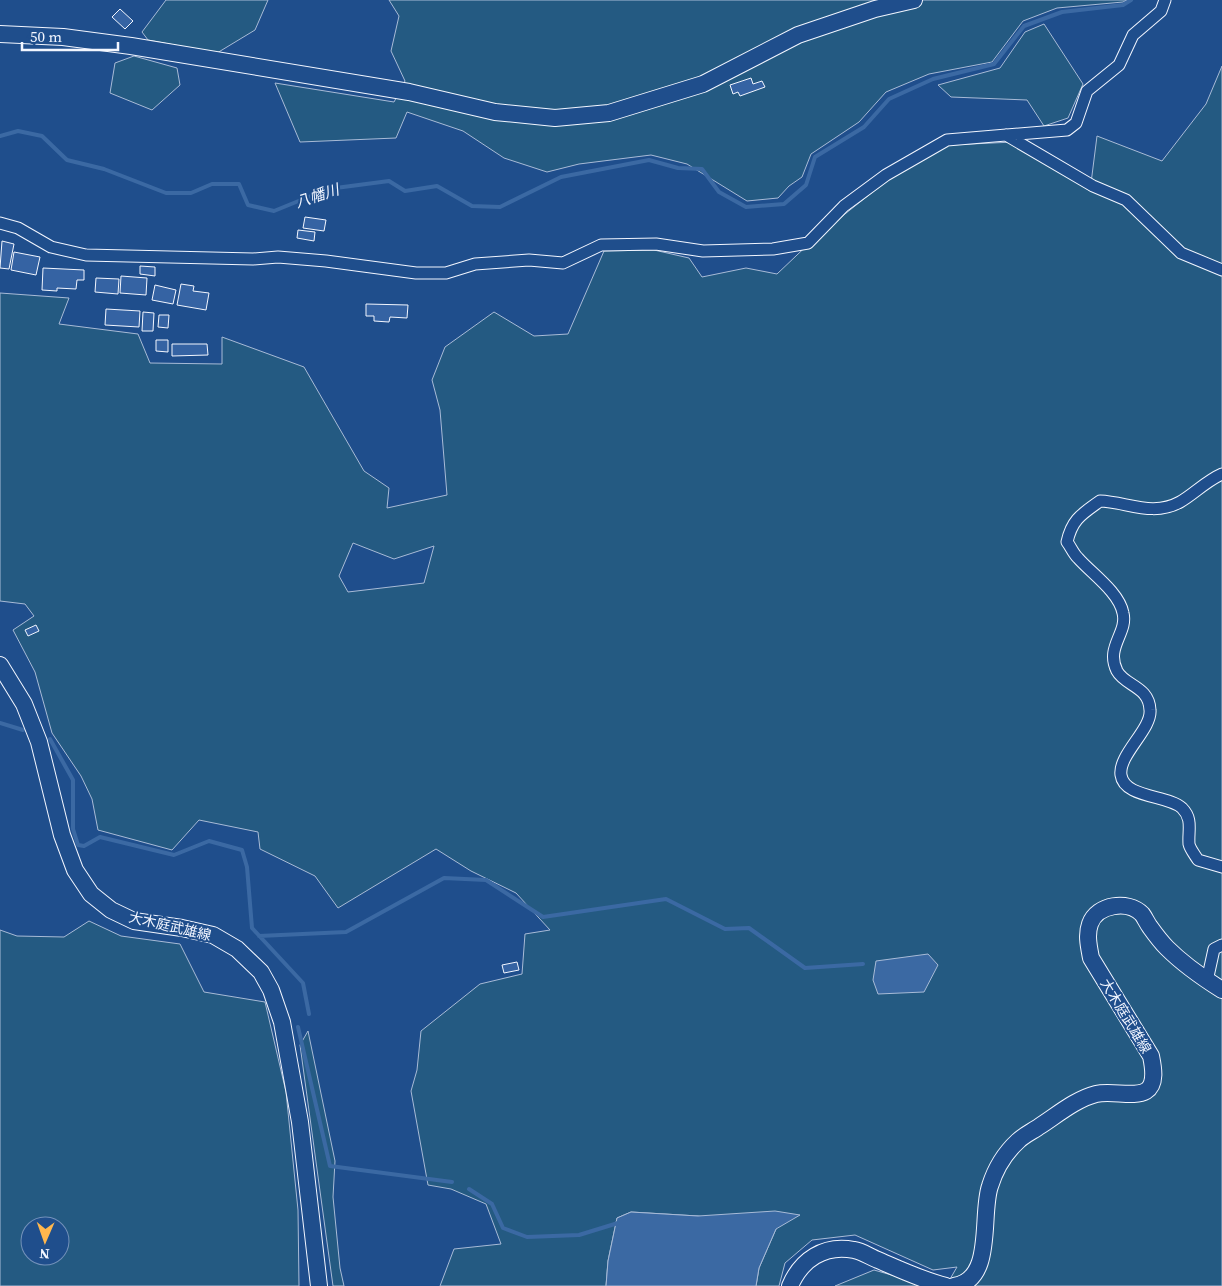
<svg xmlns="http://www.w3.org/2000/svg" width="1222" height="1286" font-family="'Source Serif 4','Noto Sans JP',serif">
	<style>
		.green { fill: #245a82; stroke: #a8bbd7; fill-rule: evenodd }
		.water { fill: #3b69a3; stroke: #a8bbd7 }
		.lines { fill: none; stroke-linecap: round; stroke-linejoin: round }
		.stream { stroke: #3b69a3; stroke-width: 4 }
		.building { fill: #3563a3; stroke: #f2f6ff }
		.street-casing { stroke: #f2f6ff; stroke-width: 13 }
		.secondary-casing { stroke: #f2f6ff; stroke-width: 18 }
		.street { stroke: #1f4e8c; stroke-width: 11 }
		.secondary { stroke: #1f4e8c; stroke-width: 16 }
		.labels { text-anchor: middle; stroke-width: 4; stroke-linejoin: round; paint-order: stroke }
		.street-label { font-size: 14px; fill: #f2f6ff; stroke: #1f4e8c }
		.water-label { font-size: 15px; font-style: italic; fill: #f2f6ff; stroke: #1f4e8c }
	</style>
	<rect width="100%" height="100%" fill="#1f4e8c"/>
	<!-- green -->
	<path class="green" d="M166 0H268L255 30 217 53 148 40 142 32Z
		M389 0H1127L1123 2 1057 8 1023 21 992 62 929 74 886 92 859 122 811 154 802 177 789 186 778 198 747 201 687 164 651 155 579 164 547 172 504 158 463 131 407 112 396 138 300 142 275 83 394 102 405 81 391 51 399 16Z
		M1044 24 1083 84 1068 118 1044 126 1027 100 951 97 938 85 1000 68 1025 32Z
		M134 56 177 68 180 85 152 110 110 93 115 63Z
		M1222 66V1286H946L957 1267 933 1270 855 1235 812 1240 785 1263 779 1286H756L759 1268 776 1229 698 1216 631 1212 617 1218 608 1261 606 1286H440L454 1249 501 1244 486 1204 451 1189 428 1185 411 1091 417 1070 421 1031 480 984 522 974 525 934 550 930 516 893 471 871 436 849 338 908 315 876 260 849 258 832 199 820 172 850 98 830 92 799 81 776 52 733 35 672 13 630 34 616 25 604 0 601V293L69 298 59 324 138 334 150 363 222 364V337L304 367 364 471 389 488 387 508 447 495 440 410 432 380 445 347 494 312 534 336 568 334 604 251 654 250 689 258 702 277 746 268 777 274 816 237 894 175 949 145 1014 142 1090 191 1097 136 1162 161 1206 104ZM353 543 394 559 434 546 424 583 348 592 339 576Z
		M89 921 121 936 180 944 204 992 265 1002 286 1092 298 1210 299 1286H0V930L17 936 64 937ZM30 1226H60V1256H30Z
		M308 1031 335 1161 333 1197 340 1268 344 1286H333L300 1045Z
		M874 1270 930 1286H835Z"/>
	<!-- water -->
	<path class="water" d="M928 954 938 965 924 992 878 994 873 980 876 961Z
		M775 1211 800 1215 776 1229 759 1268 756 1286H606L608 1261 617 1218 631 1212 698 1216Z"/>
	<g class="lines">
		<!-- stream -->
		<path class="stream" d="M0 136 18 131 42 136 67 160 104 169 166 193H191L212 184H239L248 205 274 211 328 189 389 181 405 191 437 186 472 206 500 207 561 177 649 160 678 168 702 169 719 192 746 207 784 204 806 185 815 157 864 127 889 99 933 79 994 64 1024 26 1062 12 1123 5 1131 0
			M0 723 23 730
			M50 739 73 780V829L78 845 84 846 100 837 174 855 209 841 242 850 247 867 252 928 303 983 309 1014
			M259 936 346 932 444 878 486 880 543 917 666 899 725 929 749 928 805 968 863 964
			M298 1027 330 1166 452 1182
			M469 1189 492 1204 503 1228 527 1237 579 1235 618 1223"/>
	</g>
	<!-- building -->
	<path class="building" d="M120 9 133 21 125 29 112 17Z
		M751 78 753 84 762 81 765 87 740 96 738 92 733 94 730 85Z
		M305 217 326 220 324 231 303 228Z
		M298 230 315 232 314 241 297 238Z
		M2 241 14 244 9 269 0 268Z
		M14 252 40 257 36 275 11 270Z
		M140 266 155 267V276L140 274Z
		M43 268 84 270V280H77L76 289 57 288V291L42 290Z
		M121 276 147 278 146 295 120 293Z
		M96 278 119 279 118 294 95 292Z
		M181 284 194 286 193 291 209 293 206 310 177 305Z
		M155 285 176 290 173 304 152 300Z
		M366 304 408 305 407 318 390 317 389 322 374 321V316H366Z
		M106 309 140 311 139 327 105 325Z
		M143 312 154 313 153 331H142Z
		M159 315H169L168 328 158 327Z
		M156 340H168V352L156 351Z
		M172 344H207L208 355 172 356Z
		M36 625 39 631 28 636 25 630Z
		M517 962 519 970 504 973 502 965Z"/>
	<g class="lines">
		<!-- street casing -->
		<g class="street-casing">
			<path id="street" d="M1006 135 1093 186 1126 200 1181 253 1222 270
				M0 223 18 228 51 247 86 255 253 259 278 257 326 261 416 273H446L475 264 529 260 563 263 601 245 656 244 703 251 773 249 808 243 844 206 886 175 947 140 1067 130 1076 123 1087 91 1119 65 1133 35 1161 11 1165 0
				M1222 474C1206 481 1194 494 1180 502 1153 517 1127 502 1100 501 1082 514 1072 519 1067 542 1071 547 1073 553 1078 558 1091 573 1119 592 1123 613 1128 633 1105 647 1117 671 1125 686 1149 686 1150 710 1152 729 1118 755 1121 775 1124 798 1168 795 1182 808 1193 819 1188 830 1189 844 1190 849 1195 855 1198 860L1222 867
				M1207 981 1214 949 1222 945"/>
		</g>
		<!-- secondary casing -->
		<g class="secondary-casing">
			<path id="secondary" d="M0 34 63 37 131 46 409 92 495 112 555 118 609 113 703 84 798 35 875 9 914 0
				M0 665 24 704 39 742 62 835 75 870 91 894 111 910 134 921 182 928 213 935 237 949 261 972 271 990 282 1022 300 1122 319 1286
				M790 1286C801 1260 824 1244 854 1250 862 1251 870 1257 878 1260 901 1270 922 1280 946 1286
				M954 1286C995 1280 980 1215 990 1186 995 1170 1005 1153 1018 1141 1024 1135 1033 1131 1040 1126 1057 1115 1076 1099 1096 1094 1111 1090 1134 1098 1146 1091 1157 1084 1153 1066 1151 1056L1091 958C1089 947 1086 935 1090 924 1097 904 1128 900 1142 914 1145 918 1147 923 1150 927 1155 934 1161 942 1167 948 1183 964 1203 978 1222 990"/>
		</g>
		<!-- street -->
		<use href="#street" class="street"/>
		<!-- secondary -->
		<use href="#secondary" class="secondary"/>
	</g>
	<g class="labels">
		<!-- street labels -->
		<g class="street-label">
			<text transform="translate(170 926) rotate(13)" y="5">大木庭武雄線</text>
			<text transform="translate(1126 1016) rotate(59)" y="5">大木庭武雄線</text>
		</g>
		<!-- water labels -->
		<g class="water-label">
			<text transform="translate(317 196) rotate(-18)" y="5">八幡川</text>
		</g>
	</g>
	<!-- north arrow -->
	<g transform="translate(45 1241) rotate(182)"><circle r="24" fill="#1f4e8c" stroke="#7391ba"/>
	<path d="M0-4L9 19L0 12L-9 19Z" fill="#ffb74d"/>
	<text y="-8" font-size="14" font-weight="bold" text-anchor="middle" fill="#f2f6ff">N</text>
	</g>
	<!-- scale -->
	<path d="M22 42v8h96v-8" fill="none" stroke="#f2f6ff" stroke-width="2.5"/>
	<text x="30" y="42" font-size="15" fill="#f2f6ff" stroke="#1f4e8c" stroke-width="4" paint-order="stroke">50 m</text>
</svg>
